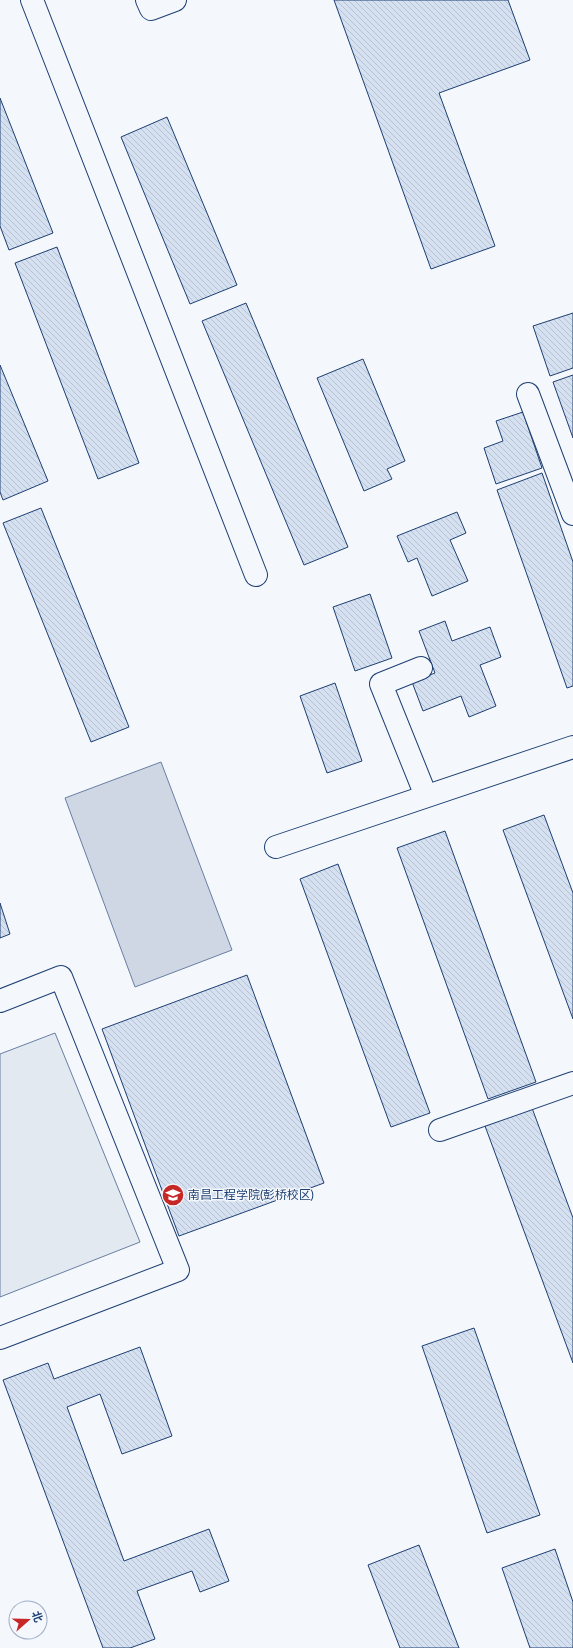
<svg xmlns="http://www.w3.org/2000/svg" width="573" height="1648" font-family="'Asap Condensed','Noto Sans SC',sans-serif">
	<style>
		.park { fill: #e3e9f0; stroke: #687fa3 }
		.water { fill: #cfd7e4; stroke: #687fa3 }
		.building { fill: url(#building-back-hatch); stroke: #1d3f73 }
		.lines { fill: none; stroke-linecap: round; stroke-linejoin: round }
		.minor-casing { stroke: #1d3f73; stroke-width: 24 }
		.minor { stroke: #f4f7fb; stroke-width: 22 }
		.labels { text-anchor: middle; stroke-width: 3; stroke-linejoin: round; paint-order: stroke }
		.poi-label { font-size: 12px; fill: #1d3f73; stroke: #f4f7fb; text-anchor: start }
	</style>
	<defs>
		<pattern id="building-back-hatch" width="6" height="6" patternUnits="userSpaceOnUse"><rect width="6" height="6" fill="#d5e0f0"/><path d="M-1 5l2 2M0 0l6 6M5-1l2 2" fill="none" stroke="#b6c1d1"/></pattern>
	</defs>
	<rect width="100%" height="100%" fill="#f4f7fb"/>
	<!-- park -->
	<path class="park" d="M55 1033 140 1242 0 1297V1054Z"/>
	<!-- water -->
	<path class="water" d="M161 762 232 950 135 987 65 798Z"/>
	<!-- building -->
	<path class="building" d="M334 0H508L530 60 439 93 495 246 431 269Z
		M0 98 53 233 9 250 0 226Z
		M167 117 237 285 190 304 121 137Z
		M57 247 139 463 98 479 15 263Z
		M246 303 348 547 304 565 202 321Z
		M573 313V368L550 376 533 326Z
		M363 359 405 461 387 469 392 479 364 491 317 378Z
		M0 365 48 481 3 500 0 492Z
		M573 375V438L553 382Z
		M523 412 542 468 496 484 484 448 503 441 496 421Z
		M542 473 573 562V686L567 688 497 490Z
		M41 508 129 727 91 742 3 523Z
		M457 512 466 533 450 540 468 581 432 596 417 558 408 562 397 536Z
		M370 594 392 658 355 671 333 607Z
		M445 621 452 641 490 627 501 657 480 665 496 706 469 717 461 696 423 711 412 682 435 673 419 631Z
		M335 683 362 761 327 773 300 696Z
		M544 815 573 893V1019L503 830Z
		M445 831 536 1082 488 1099 397 848Z
		M338 864 430 1113 391 1127 300 879Z
		M0 903 10 934 0 938Z
		M247 975 324 1183 179 1236 102 1029Z
		M532 1108 573 1218V1363L485 1126Z
		M474 1328 540 1515 487 1533 422 1346Z
		M140 1347 172 1436 122 1454 100 1394 67 1407 124 1561 209 1529 229 1581 200 1592 192 1571 137 1591 155 1639 130 1648H103L3 1380 48 1363 54 1379Z
		M419 1545 459 1648H400L368 1565Z
		M555 1549 573 1602V1648H530L502 1568Z"/>
	<g class="lines">
		<!-- minor casing -->
		<g class="minor-casing">
			<path id="minor" d="M32 0 256 575
				M147 0 151 9 175 0
				M528 394 573 514
				M421 668 381 684 426 796
				M276 847 573 747
				M0 1001 61 977 178 1270 0 1338
				M440 1130 573 1083"/>
		</g>
		<!-- minor -->
		<use href="#minor" class="minor"/>
	</g>
	<!-- icons -->
	<defs>
		<g id="university-disc" transform="scale(1.15)"><circle r="9.5" fill="#c62828" stroke="#f4f7fb"/><path d="M0-5L7-2L0 1L-7-2ZM-4 1L0 2.5L4 1V4Q0 6-4 4Z" fill="#fff"/></g>
	</defs>
	<g fill-rule="evenodd">
		<use href="#university-disc" x="173" y="1195"/>
	</g>
	<g class="labels">
		<!-- poi labels -->
		<g class="poi-label">
			<text x="188" y="1199">南昌工程学院(彭桥校区)</text>
		</g>
	</g>
	<!-- north arrow -->
	<g transform="translate(28 1620) rotate(70)"><circle r="19" fill="#f4f7fb" stroke="#9eadc5"/>
	<path d="M0-3L7 15L0 10L-7 15Z" fill="#c62828"/>
	<text y="-6" font-size="11" font-weight="bold" text-anchor="middle" fill="#1d3f73">北</text>
	</g>
</svg>
